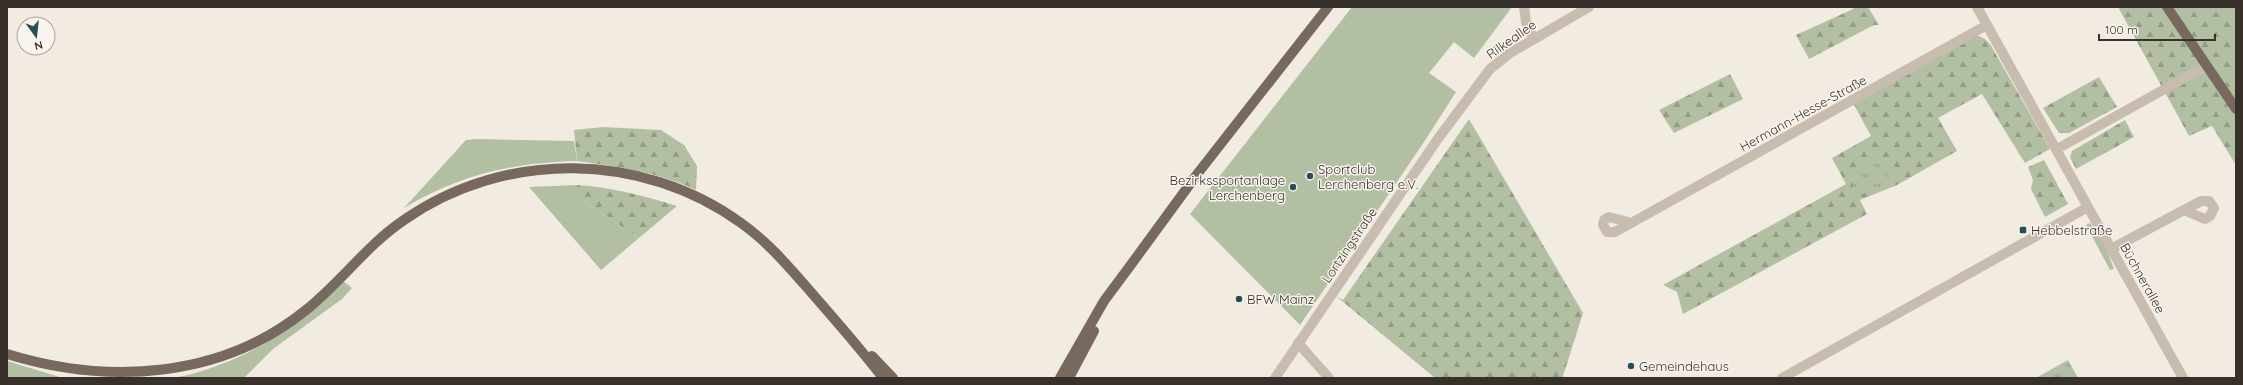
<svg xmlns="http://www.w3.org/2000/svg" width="2243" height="385" font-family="Quicksand,sans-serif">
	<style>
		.grass { fill: #b3bfa2 }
		.forest { fill: url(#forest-firs) }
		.park { fill: url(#park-tufts) }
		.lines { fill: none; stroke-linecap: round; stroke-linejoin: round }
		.minor { stroke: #c8bcae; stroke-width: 10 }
		.major { stroke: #78695e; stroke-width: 10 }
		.poi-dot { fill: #254f55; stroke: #f9f4ed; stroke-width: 1.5 }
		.labels { text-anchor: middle; stroke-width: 3; stroke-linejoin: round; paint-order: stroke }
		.street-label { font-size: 13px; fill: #38302b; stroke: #f9f4ed }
		.poi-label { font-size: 13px; fill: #38302b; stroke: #f9f4ed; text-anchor: start }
	</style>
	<defs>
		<pattern id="forest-firs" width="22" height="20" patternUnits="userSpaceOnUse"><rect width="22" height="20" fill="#b3bfa2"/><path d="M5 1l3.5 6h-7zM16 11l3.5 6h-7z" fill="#939c84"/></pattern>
		<pattern id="park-tufts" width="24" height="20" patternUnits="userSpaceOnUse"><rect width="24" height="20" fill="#b3bfa2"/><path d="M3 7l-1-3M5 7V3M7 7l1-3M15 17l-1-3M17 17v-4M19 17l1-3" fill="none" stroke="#939c84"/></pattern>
	</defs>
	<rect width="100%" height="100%" fill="#f1ebe1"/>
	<!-- grass -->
	<path class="grass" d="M1352 7H1512L1474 58 1454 42 1429 73 1456 92 1426 139 1300 325 1190 214Z
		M476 139 574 141 577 161C512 163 461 174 404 208L466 140Z
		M577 185V197L639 238 601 270 529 187Z
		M2090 223 2105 245 2114 269 2110 270 2086 225Z
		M343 281 352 288 342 299 273 349 244 378H174C242 364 295 330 343 281Z
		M7 361 63 378H7Z"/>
	<!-- forest -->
	<path class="forest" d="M1853 7H1868L1879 25H1874L1809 59 1796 35 1853 9Z
		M2120 7H2236V165L2212 126 2189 136 2119 9Z
		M1979 36 1985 39 1990 44 2050 149 2025 163 1982 94 1938 118 1957 151 1897 185 1860 200 1867 214 1683 314 1677 292 1663 285 1846 184 1832 158 1871 136 1853 103 1972 37Z
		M1730 74 1743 99 1674 133 1659 110Z
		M2099 77 2117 107 2069 133H2059L2043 108Z
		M1469 119 1583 313 1563 376 1564 378H1435L1336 296 1343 300Z
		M2125 120 2134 137 2076 169 2070 157 2072 151Z
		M603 127 661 130 684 145 697 166 696 190C659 172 618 167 577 161L574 130Z
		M2044 160 2068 204 2045 217 2031 189 2033 180 2028 167Z
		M577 185C612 187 644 196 677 206L639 238 577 197Z"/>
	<!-- park -->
	<path class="park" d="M1877 156 1893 182 1858 196 1847 172Z
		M2068 360 2078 378H2036Z"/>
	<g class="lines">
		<!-- minor -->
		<path class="minor" d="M1524 7 1526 22 1533 38
			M1977 7 2183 378
			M2057 149 2206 66
			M1632 223 1609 217 1604 220 1603 225 1607 232H1615L1987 25
			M2111 249 2201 201H2209L2214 208 2210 216 2205 219 2186 211
			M1298 343 1329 378
			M1275 378 1437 140 1490 69 1510 53 1589 7
			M1782 378 2088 207"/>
		<!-- major -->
		<path class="major" d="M2167 7 2236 109
			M7 354C108 385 221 379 306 310 341 282 367 245 404 220 505 150 641 151 741 223 768 242 789 267 810 291 835 320 860 348 883 378
			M872 356 893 378
			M1060 378 1104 301 1130 266 1198 173 1328 7
			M1069 378 1094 331"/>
	</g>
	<!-- markers -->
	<g class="poi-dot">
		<circle cx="1310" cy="176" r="4"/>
		<circle cx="1293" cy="187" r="4"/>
		<rect x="2019" y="226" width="8" height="8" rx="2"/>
		<circle cx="1239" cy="299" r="4"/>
		<circle cx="1631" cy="366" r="4"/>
	</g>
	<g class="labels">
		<!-- street labels -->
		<g class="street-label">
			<text transform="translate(1511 39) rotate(-35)" y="5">Rilkeallee</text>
			<text transform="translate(1803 113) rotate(-29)" y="5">Hermann-Hesse-Straße</text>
			<text transform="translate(1349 245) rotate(-56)" y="5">Lortzingstraße</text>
			<text transform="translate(2143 278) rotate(61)" y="5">Büchnerallee</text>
		</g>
		<!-- poi labels -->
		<g class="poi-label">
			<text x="1318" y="174">Sportclub<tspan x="1318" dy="15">Lerchenberg e.V.</tspan></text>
			<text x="1285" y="185" text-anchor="end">Bezirkssportanlage<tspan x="1285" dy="15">Lerchenberg</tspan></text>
			<text x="2031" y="235">Hebbelstraße</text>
			<text x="1247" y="304">BFW Mainz</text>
			<text x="1639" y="371">Gemeindehaus</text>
		</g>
	</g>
	<!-- border -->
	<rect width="2243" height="385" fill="none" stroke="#38302b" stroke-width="16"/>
	<!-- north arrow -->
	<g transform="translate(36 36) rotate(165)"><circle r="19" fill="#f9f4ed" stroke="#aca69f"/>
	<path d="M0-3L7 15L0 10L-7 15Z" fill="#254f55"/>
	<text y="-6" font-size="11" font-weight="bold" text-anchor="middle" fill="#38302b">N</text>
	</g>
	<!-- scale -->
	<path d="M2099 34v6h116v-6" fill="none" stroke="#38302b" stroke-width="2"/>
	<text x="2105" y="34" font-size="12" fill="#38302b" stroke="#f9f4ed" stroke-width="3" paint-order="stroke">100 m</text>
</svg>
